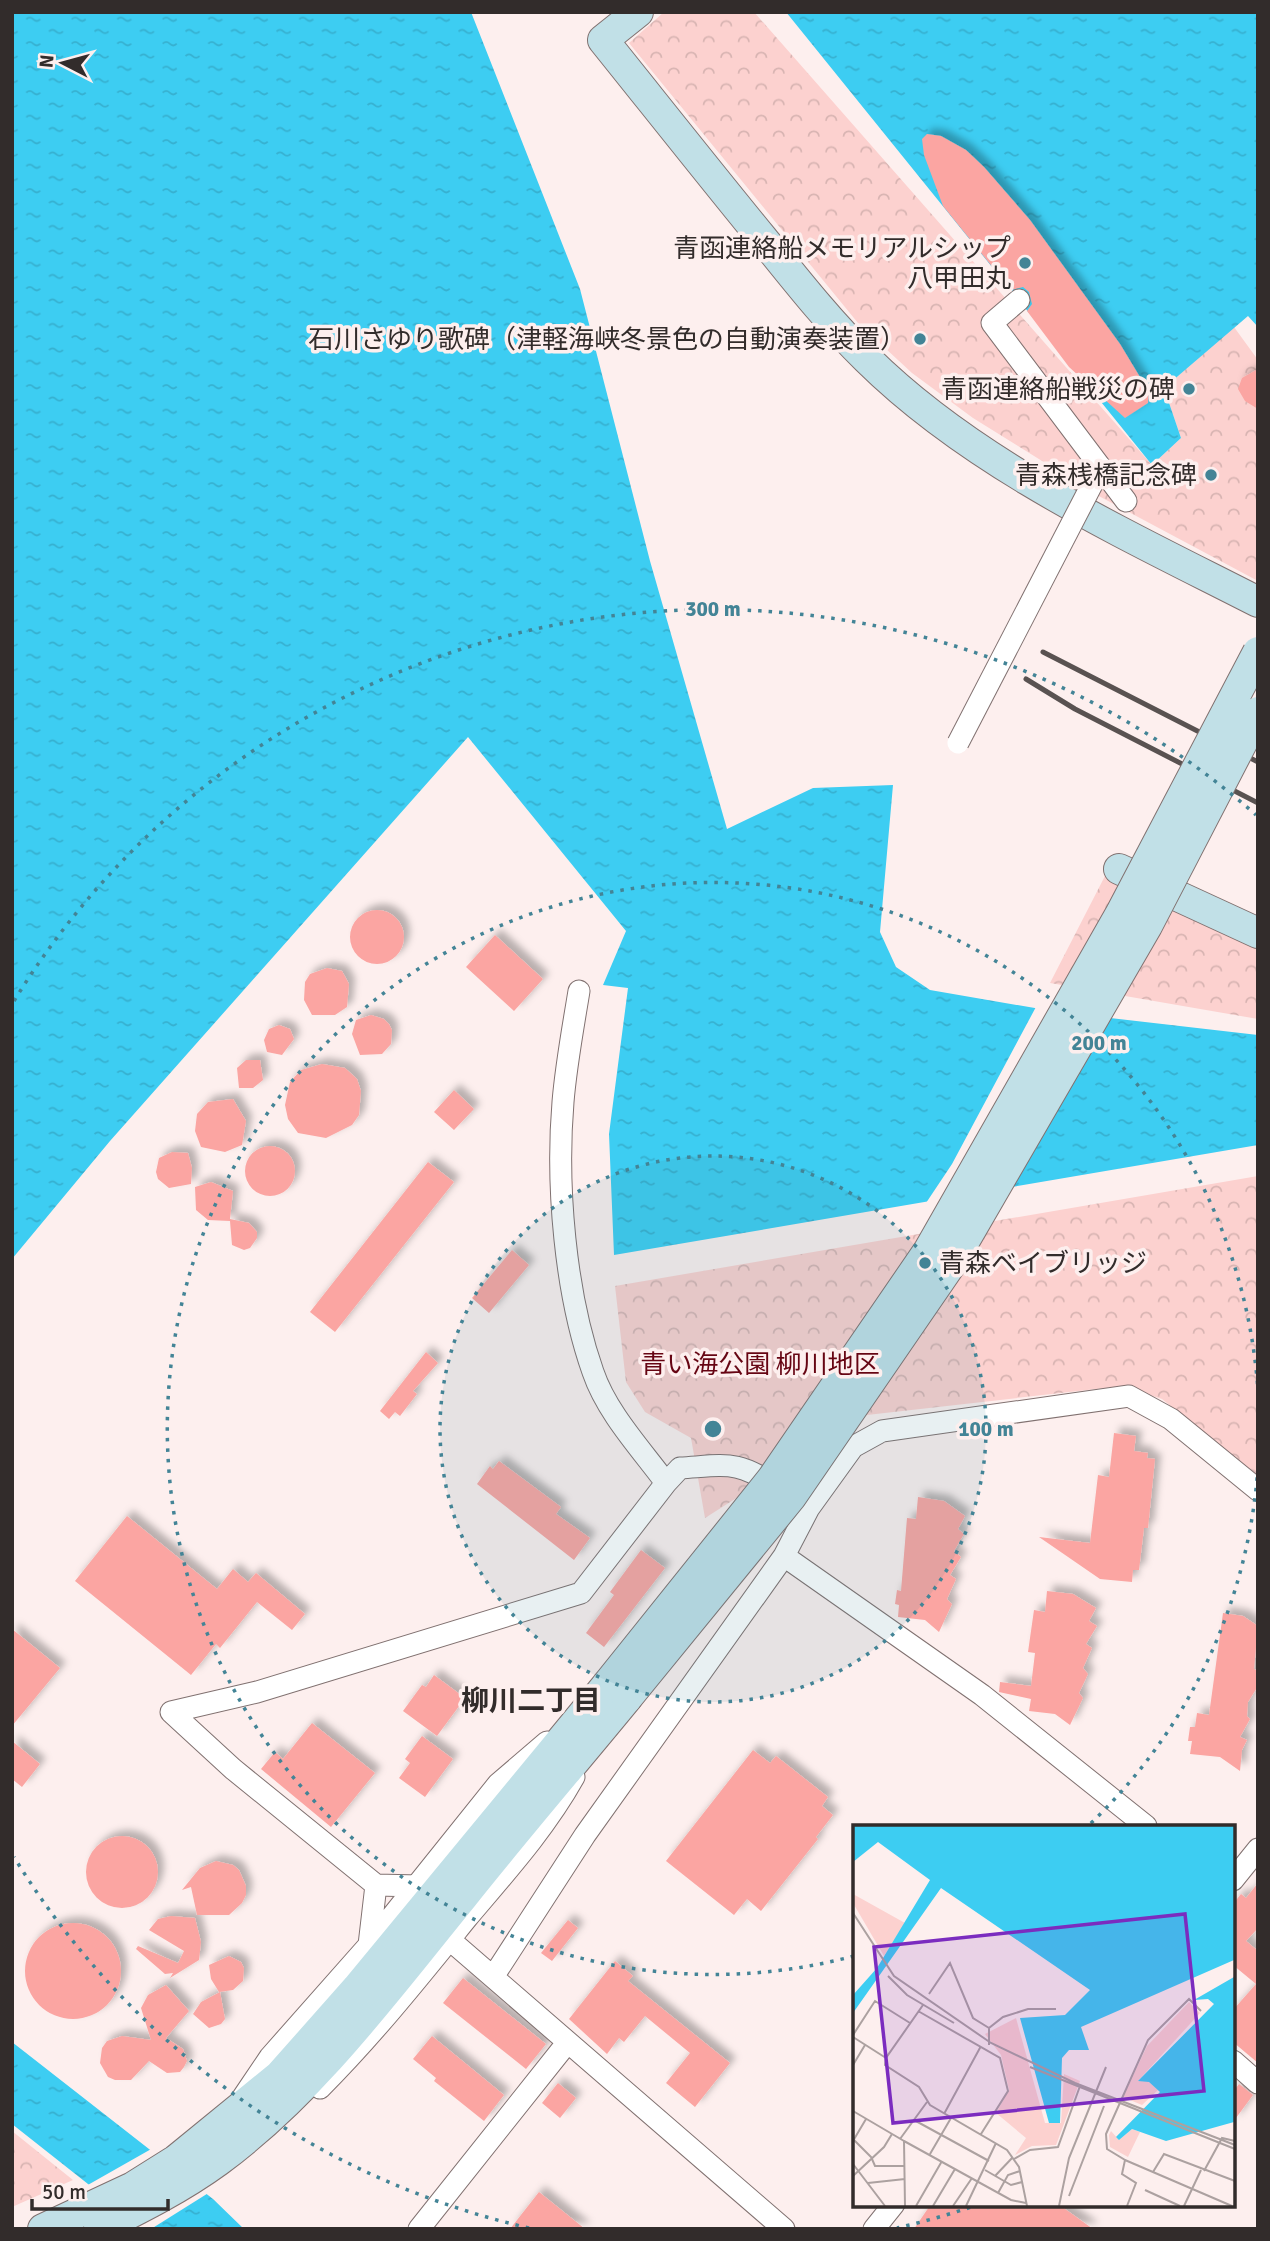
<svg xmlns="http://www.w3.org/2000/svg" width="1270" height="2241" font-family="Signika,'Noto Sans JP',sans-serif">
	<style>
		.park { fill: url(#park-crowns) }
		.water { fill: url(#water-ripples) }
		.pier { fill: #fdefee }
		.building { fill: #fba5a2; filter: url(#shadow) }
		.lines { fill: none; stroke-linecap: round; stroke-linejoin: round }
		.street-casing { stroke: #807170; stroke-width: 23 }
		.secondary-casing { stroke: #807170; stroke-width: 32 }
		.street { stroke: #fff; stroke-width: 21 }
		.secondary { stroke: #c1e0e7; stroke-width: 30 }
		.rail { stroke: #595251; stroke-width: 5 }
		.street-bridge-casing { stroke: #807170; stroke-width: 23; stroke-linecap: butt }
		.secondary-bridge-casing { stroke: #807170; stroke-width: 32; stroke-linecap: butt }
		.street-bridge { stroke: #fff; stroke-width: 21 }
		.secondary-bridge { stroke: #c1e0e7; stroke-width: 30 }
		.ring { fill: none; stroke: #438496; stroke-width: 3.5; stroke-dasharray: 3.5 7 }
		.poi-dot { fill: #438496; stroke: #fdefee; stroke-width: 2.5 }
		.labels { text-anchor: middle; stroke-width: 7; stroke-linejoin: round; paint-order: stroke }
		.poi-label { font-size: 26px; fill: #322c2b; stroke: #fdefee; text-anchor: end }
		.park-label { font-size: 26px; fill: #660513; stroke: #fdefee }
		.neighbourhood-label { font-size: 28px; font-weight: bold; fill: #322c2b; stroke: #fdefee }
		.inset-road { fill: none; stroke: #aca1a0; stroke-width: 2 }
		.view { fill: #7b2cbf; fill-opacity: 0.15; stroke: #7b2cbf; stroke-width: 3.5 }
		.inset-edge { fill: none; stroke: #322c2b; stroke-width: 3.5 }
		.centre { fill: #438496; stroke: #fdefee; stroke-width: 3.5 }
		.ring-label { font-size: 21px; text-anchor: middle; font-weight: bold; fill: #438496; stroke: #fdefee; stroke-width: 7; stroke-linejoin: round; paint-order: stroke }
	</style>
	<defs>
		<pattern id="park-crowns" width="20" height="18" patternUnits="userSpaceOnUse" patternTransform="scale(1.75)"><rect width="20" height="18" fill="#fcd1cf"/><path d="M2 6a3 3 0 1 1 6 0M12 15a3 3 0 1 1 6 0" fill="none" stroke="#d8b4b2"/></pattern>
		<pattern id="water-ripples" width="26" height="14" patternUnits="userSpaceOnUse" patternTransform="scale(1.75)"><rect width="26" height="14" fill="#3dcdf2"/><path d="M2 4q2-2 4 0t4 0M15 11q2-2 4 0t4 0" fill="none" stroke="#36b0d0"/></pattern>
		<filter id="shadow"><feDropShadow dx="6" dy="-6" stdDeviation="3.5" flood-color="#0004"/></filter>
	</defs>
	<rect width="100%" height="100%" fill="#fdefee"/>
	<!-- park -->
	<path class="park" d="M664 12H754L1152 465 1181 438 1164 388 1234 327 1258 360V581L1095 494 973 418 912 373 858 323 629 43Z
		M1106 874 1258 947V1019L1050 983Z
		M1258 1176V1478L1162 1399 1123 1386 867 1415 705 1518 691 1438 645 1412 626 1382 615 1286Z
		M12 2131 73 2180 12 2207Z"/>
	<!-- water -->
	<path class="water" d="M12 12H471L580 289 650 561 727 829 813 788 893 785 880 932 896 967 930 990 1058 1012 1258 1035V1145L614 1255 609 1134 628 988 603 985 626 931 468 737 110 1141 12 1259Z
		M786 12H1258V327L1248 316 1164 388 1181 438 1152 465Z
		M12 2042 213 2199 244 2229H145L12 2124Z"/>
	<!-- pier -->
	<path class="pier" d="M1037 1005 1058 1009 1009 1189 926 1203 952 1164Z
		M153 2148 210 2192 151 2229H139L86 2186Z"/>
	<!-- building -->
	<path class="building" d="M927 134 941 136 966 150 984 167 1030 220 1120 344 1149 392 1148 403 1125 418 1069 367 1027 311 1032 304 1029 292 1023 287 1011 290 943 206 924 155 922 139Z
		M1258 369V409L1245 401 1238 389 1242 378Z
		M350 937a27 27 0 1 1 54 0a27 27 0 1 1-54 0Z
		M495 935 543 979 514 1011 466 967Z
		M327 968 342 971 349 984 347 1007 335 1015H312L304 1000 305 982 310 974Z
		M371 1015 384 1019 389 1024 392 1030 391 1044 382 1054 360 1055 352 1034 356 1020Z
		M279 1025 290 1029 294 1039 282 1055 267 1052 264 1040 269 1029Z
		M246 1060H260L263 1080 253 1088H239L237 1068Z
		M322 1064 345 1068 357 1079 361 1091 359 1115 352 1125 326 1138 298 1133 288 1119 285 1105 290 1082 301 1070Z
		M454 1090 474 1109 454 1130 434 1112Z
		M233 1099 246 1121 242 1145 225 1152 201 1147 195 1131 197 1114 208 1102Z
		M245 1171a25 25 0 1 1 50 0a25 25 0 1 1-50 0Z
		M172 1152 188 1153 192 1168 191 1184 169 1188 158 1179 156 1172 159 1158Z
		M428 1162 454 1182 335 1332 310 1312Z
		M211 1182 233 1191 230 1219 249 1223 257 1232V1238L250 1248 244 1250 232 1245 230 1221 208 1220 196 1210 195 1187Z
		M512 1250 529 1265 489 1313 472 1298Z
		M426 1352 438 1363 413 1391 417 1394 400 1416 395 1412 389 1419 380 1411Z
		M1114 1433 1136 1436 1134 1451 1148 1453 1147 1458 1155 1459 1148 1528H1144L1139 1570H1133L1132 1582 1100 1579 1039 1537 1090 1543 1098 1475 1109 1477Z
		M499 1461 561 1507 556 1514 590 1538 574 1560 477 1484 490 1466 493 1469Z
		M918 1497 944 1501 965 1516 958 1529 964 1534 954 1551 961 1557 950 1575 956 1579 947 1599 952 1604 939 1632 925 1620 898 1617 899 1605 895 1604 897 1590 901 1591 907 1518 916 1519Z
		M127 1516 217 1589 233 1569 248 1582 256 1573 305 1614 292 1630 257 1602 220 1648 216 1644 191 1675 75 1581Z
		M641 1550 665 1568 604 1647 586 1633 614 1595 610 1592Z
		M1047 1591 1073 1594 1096 1608 1089 1621 1097 1626 1086 1644 1092 1648 1083 1668 1088 1674 1079 1693 1083 1698 1070 1725 1055 1714 1029 1711 1031 1699 999 1692 1000 1682 1031 1686 1035 1653 1028 1652 1034 1610 1045 1612Z
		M1223 1613 1243 1616 1258 1626 1254 1669 1258 1671V1686L1248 1702 1247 1716 1250 1719 1240 1737 1247 1740 1242 1750 1240 1771 1220 1757 1190 1754 1192 1741H1188L1190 1727H1195L1197 1713 1209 1715Z
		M12 1629 60 1668 12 1726Z
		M434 1675 465 1698 437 1736 403 1711 422 1685 426 1687Z
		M312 1723 375 1773 331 1827 261 1769 275 1752 283 1759Z
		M422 1736 453 1759 425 1797 399 1778 410 1763 405 1759Z
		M12 1741 40 1764 22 1787 12 1779Z
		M753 1750 770 1763 776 1756 828 1797 822 1806 833 1815 816 1837 818 1839 761 1911 747 1899 734 1915 666 1861Z
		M86 1872a36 36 0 1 1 72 0a36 36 0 1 1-72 0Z
		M216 1861 233 1865 239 1870 246 1886V1895L242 1903 229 1915H197L191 1887 182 1890 200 1868Z
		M1258 1883V1928L1246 1941 1258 1951V2063L1233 2042V2010L1256 1984 1233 1965V1904L1241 1894 1246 1898Z
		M171 1916 195 1918 201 1942 199 1960 170 1978 173 1973 165 1974 136 1949 138 1946 178 1963 184 1951 149 1930 158 1919Z
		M568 1920 578 1928 552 1961 541 1953Z
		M25 1971a48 48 0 1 1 96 0a48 48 0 1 1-96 0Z
		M229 1956 241 1962 244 1968 243 1981 233 1990 219 1992 211 1979 209 1965Z
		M615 1961 633 1976 628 1981 730 2063 695 2107 666 2083 690 2053 645 2016 624 2042 619 2038 607 2054 569 2019Z
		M463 1978 546 2044 526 2069 443 2003Z
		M166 1985 189 2011 166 2038 183 2049 187 2061 184 2067 180 2072 167 2073 149 2061 131 2080H115L108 2077 100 2063 102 2048 107 2041 122 2036 151 2040 141 2008 148 1995Z
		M220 1992 225 2019 221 2024 209 2028 193 2014 201 2002Z
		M432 2036 504 2095 484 2121 434 2081 436 2078 413 2059Z
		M558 2083 576 2098 560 2118 542 2103Z
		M1239 2084 1253 2095 1233 2122V2092Z
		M539 2192 585 2229H510Z
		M931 2204H1058L1093 2229H914Z"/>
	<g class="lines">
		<!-- street casing -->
		<g class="street-casing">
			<path id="street" d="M1019 300 992 323 1126 501
				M579 991C573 1028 566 1065 563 1102 556 1185 565 1293 593 1372 607 1413 641 1449 666 1483L680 1468C729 1465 737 1460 779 1488
				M784 1556 982 1695 1146 1826
				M1233 1880 1258 1849
				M376 1885 233 1769 171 1712 257 1692 581 1593 666 1483
				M450 1940 784 2229
				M369 1945 376 1885 419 1886
				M493 1977 585 1835 784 1556 809 1508 853 1447 882 1431 1129 1396 1171 1419 1258 1490
				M1233 2061 1258 2083
				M320 2088C373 2035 420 1976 467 1918 505 1873 545 1829 574 1777
				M243 2097 270 2057 369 1945 498 1784 547 1742
				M419 2229 567 2043
				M874 2229 894 2204"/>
		</g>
		<!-- secondary casing -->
		<g class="secondary-casing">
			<path id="secondary" d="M638 12 603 40C656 106 709 173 763 239 796 280 829 322 867 359 974 465 1125 534 1258 602
				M1119 869 1258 933
				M43 2229 133 2187 176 2160 280 2075 357 1988 607 1685
				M99 2229C141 2208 181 2188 218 2161 314 2090 387 1990 462 1898 516 1830 572 1765 627 1698"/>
		</g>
		<!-- street -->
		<use href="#street" class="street"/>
		<!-- secondary -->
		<use href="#secondary" class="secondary"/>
		<!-- rail -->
		<path class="rail" d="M1043 652 1258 762
			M1026 679 1075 709 1258 803"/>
		<!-- street-bridge casing -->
		<g class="street-bridge-casing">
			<path id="street-bridge" d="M958 743 1101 467"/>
		</g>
		<!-- secondary-bridge casing -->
		<g class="secondary-bridge-casing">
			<path id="secondary-bridge" d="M607 1685 772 1479 929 1250 1121 913 1258 652
				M627 1698 791 1497 951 1264 1147 926 1258 712"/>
		</g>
		<!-- street-bridge -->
		<use href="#street-bridge" class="street-bridge"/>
		<!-- secondary-bridge -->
		<use href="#secondary-bridge" class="secondary-bridge"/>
	</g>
	<!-- distance rings -->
	<circle cx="713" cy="1429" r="273" fill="#438496" fill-opacity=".12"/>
	<g class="ring">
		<circle cx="713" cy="1429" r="273"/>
		<path d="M1258 1467A546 546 0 0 1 1089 1825M854 1956A546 546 0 1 1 1258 1391"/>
		<path d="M980 2204A820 820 0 0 1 897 2228M529 2228A820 820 0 0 1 14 1857M14 1001A820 820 0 0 1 1256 815"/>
	</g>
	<!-- markers -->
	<g class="poi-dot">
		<circle cx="1025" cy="263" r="7"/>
		<circle cx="920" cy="339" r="7"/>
		<circle cx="1189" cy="389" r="7"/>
		<circle cx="1211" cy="475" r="7"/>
		<circle cx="925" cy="1263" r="7"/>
	</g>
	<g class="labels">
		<!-- poi labels -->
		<g class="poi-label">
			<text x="1011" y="257">青函連絡船メモリアルシップ<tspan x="1011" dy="30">八甲田丸</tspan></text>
			<text x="906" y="348">石川さゆり歌碑（津軽海峡冬景色の自動演奏装置）</text>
			<text x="1175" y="398">青函連絡船戦災の碑</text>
			<text x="1197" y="484">青森桟橋記念碑</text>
			<text x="939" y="1272" text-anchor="start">青森ベイブリッジ</text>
		</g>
		<!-- park labels -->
		<g class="park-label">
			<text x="760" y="1373">青い海公園 柳川地区</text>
		</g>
		<!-- neighbourhood labels -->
		<g class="neighbourhood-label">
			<text x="531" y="1710">柳川二丁目</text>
		</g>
	</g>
	<!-- overview -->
	<g transform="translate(853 1825)">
		<rect width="382" height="382" fill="#fdefee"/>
		<path d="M0 69 52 98 31 131 0 78ZM336 177 347 188 285 256H295L305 265 289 280 270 272 294 221ZM163 193 192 298H208L211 249 227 256 203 320 179 321 162 330 173 313 143 288 156 265 148 230 132 209ZM279 304 287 307 275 332 257 322 256 310 258 306 266 315Z" fill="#fcd1cf"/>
		<path d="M0 0H381V135L228 202 236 225H216L209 233 207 298H196L167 193 212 190 237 165 88 63 0 188V170L24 143 77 55 25 17 0 37ZM381 152V297L313 316 279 304 266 315 263 312 307 267 296 257 285 256 361 179 355 174 341 175Z" fill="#3dcdf2"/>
		<path class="inset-road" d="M0 88 41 151 138 218 222 258 382 320M35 151 54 170 101 198M76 169 97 138 120 193 136 203M70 180 33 233 32 240 66 262 77 280 154 325 166 342 174 381M65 186 147 233 155 266 128 309M0 210 22 176 57 198M0 212 33 233M136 220V203L150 192 175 184H203M0 240 12 220M177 242 382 324M0 286 51 316 52 381M91 289 128 221M61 295 136 336M47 314 74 277M1 315 19 333M0 316 13 294M51 316 158 375 173 378M77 329 98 293M19 334 22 341H51M161 334 177 325 205 322 227 261M272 335 379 381M0 339 32 381M132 345 158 360 169 357M351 346 369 313 382 316M300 347 311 329 382 356M0 351 31 322 39 309M142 351 160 332M15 358 52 354M292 365 327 381M145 368 155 350 167 346M216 371 251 281M63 381 89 336M80 381 102 344M100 381 119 353M113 381 143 318M206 381 216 333 253 242M274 381 283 358 269 349 272 335 254 324 253 309 295 215 336 174 348 186M331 381 348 345"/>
		<path class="view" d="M332 89 351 266 40 298 21 122Z"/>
		<rect width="382" height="382" class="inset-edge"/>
	</g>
	<circle cx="713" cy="1429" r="10" class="centre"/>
	<g class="ring-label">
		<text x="713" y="616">300 m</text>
		<text x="1099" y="1050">200 m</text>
		<text x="986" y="1436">100 m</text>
	</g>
	<!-- border -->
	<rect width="1270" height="2241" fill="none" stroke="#322c2b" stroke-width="28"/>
	<!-- north arrow -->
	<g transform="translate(63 63) rotate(276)" stroke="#fdefee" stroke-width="5" paint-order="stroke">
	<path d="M0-5L12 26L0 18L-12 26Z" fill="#322c2b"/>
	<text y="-10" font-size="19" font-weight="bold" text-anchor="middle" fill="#322c2b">N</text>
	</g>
	<!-- scale -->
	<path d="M32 2199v10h136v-10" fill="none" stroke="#322c2b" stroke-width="3.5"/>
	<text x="42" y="2199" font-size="21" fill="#322c2b" stroke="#fdefee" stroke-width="5" paint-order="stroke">50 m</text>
</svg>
